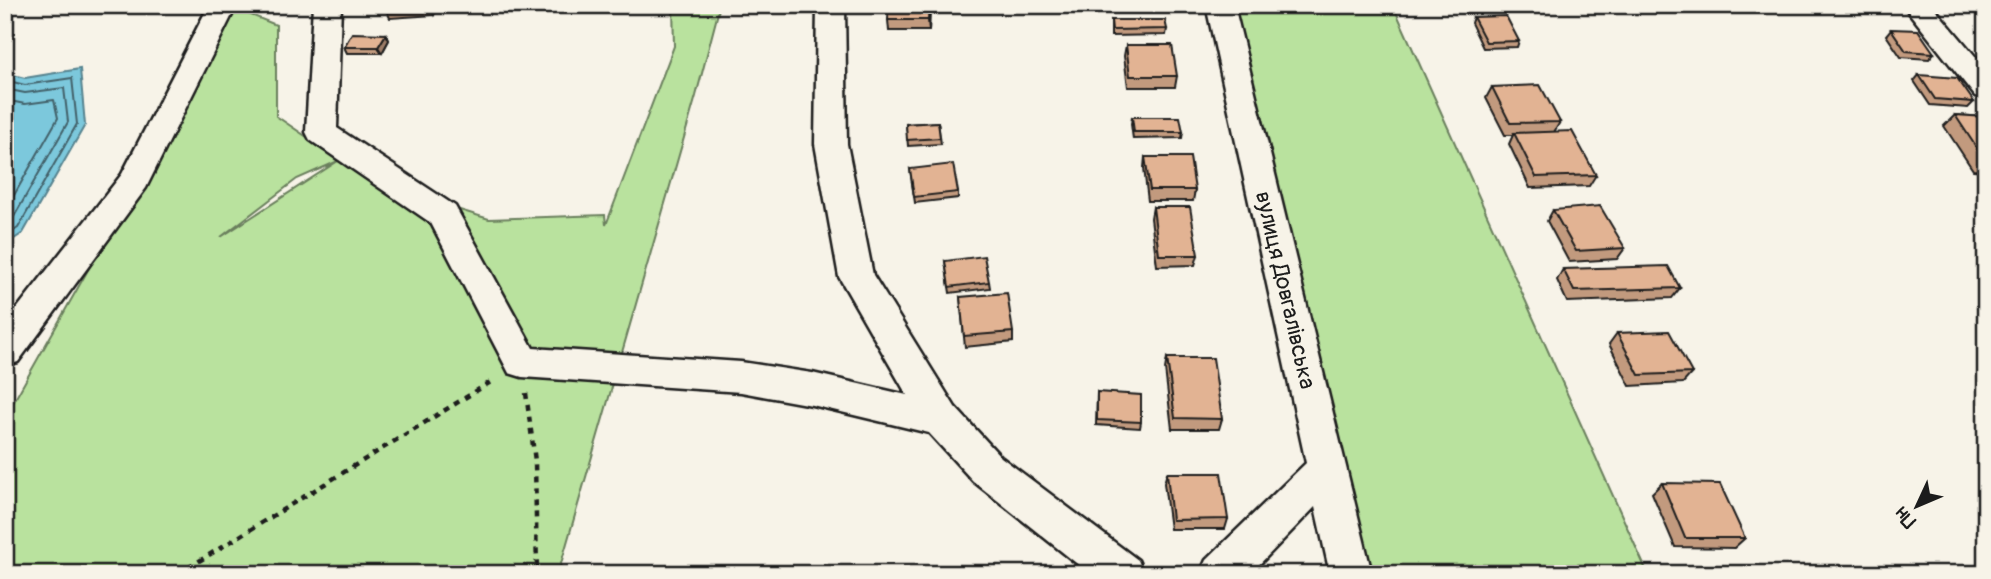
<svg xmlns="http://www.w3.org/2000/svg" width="1991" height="579" font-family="Pangolin,sans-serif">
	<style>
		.green { fill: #b9e29e; stroke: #6a7f5d; stroke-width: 2; fill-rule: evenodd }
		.water { fill: #7cc8dc; stroke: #56838f; stroke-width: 2 }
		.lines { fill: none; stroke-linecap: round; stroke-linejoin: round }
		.shore { stroke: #426169; stroke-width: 2 }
		.street-casing { stroke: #1c1c1c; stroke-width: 5 }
		.path { stroke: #1c1c1c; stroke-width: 4.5; stroke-dasharray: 6 6; stroke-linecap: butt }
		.street { fill: #f7f3e8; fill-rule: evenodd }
		.wall { fill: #c29a7e; stroke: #1c1c1c; stroke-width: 2 }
		.shaded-wall { fill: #9e7d67; stroke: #1c1c1c; stroke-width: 2 }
		.building { fill: #e2b393; stroke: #1c1c1c; stroke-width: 2 }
		.labels { text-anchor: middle; stroke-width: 5; stroke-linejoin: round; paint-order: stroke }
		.street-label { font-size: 23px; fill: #1c1c1c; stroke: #f7f3e8 }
	</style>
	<rect width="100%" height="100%" fill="#f7f3e8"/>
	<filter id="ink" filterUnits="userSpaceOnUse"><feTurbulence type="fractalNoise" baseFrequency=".0143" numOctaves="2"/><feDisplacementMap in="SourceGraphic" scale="14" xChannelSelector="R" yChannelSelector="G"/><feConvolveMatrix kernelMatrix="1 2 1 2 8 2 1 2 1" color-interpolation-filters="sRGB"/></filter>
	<g filter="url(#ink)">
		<!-- green -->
		<path class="green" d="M673 5H720L696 96 558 574H5V417L128 199 206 39 236 9 276 25V116L378 185 489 219 605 215 606 225 674 46ZM338 161 221 237 297 179Z
			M1220 5H1393L1648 574H1351Z"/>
		<!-- water -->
		<path class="water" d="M80 69 85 125 23 233 5 245V73L25 78Z"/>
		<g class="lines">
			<!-- shore -->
			<path class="shore" d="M5 80 25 85 72 78 77 124 18 228 5 237
				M5 89 25 93 64 88 68 122 11 222 5 226
				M5 100 25 104 54 100 58 118 5 211"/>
			<!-- street casing -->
			<g class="street-casing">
				<path id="street" d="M209 5H237L146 188 18 362 5 366V324L122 174Z
					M313 5H341L337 128 455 206 533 348 741 362 812 373 907 395 839 277 815 144 817 5H845L847 144 873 275 955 407 1001 457 1138 560 1144 574H1090L973 481 929 433 812 405 741 392 522 377 509 373 431 223 310 140 306 132Z
					M1206 5H1234L1372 574H1330L1315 507 1250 574H1200L1206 560 1306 463Z
					M1903 5H1932L1986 69V99L1975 96Z"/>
			</g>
			<!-- path -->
			<path class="path" d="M526 393 535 461 537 574
				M178 574 494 380"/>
			<!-- street -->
			<use href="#street" class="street"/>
		</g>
		<!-- wall -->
		<path class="wall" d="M438 5 434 15 390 18 387 12Z
			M930 5 929 31H889L888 20Z
			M1473 17 1519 41 1517 47 1483 48 1471 23Z
			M1111 20 1167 29 1166 35 1111 36Z
			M1891 29 1934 53 1929 59 1901 57 1886 35Z
			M386 34 389 40 382 53H347L344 47Z
			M1126 45 1177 76 1175 87H1128L1124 56Z
			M1919 75 1974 102 1968 108 1930 105 1914 81Z
			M1492 87 1560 122 1554 132 1596 175 1589 186 1530 188 1509 144 1513 135H1505L1486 98Z
			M1955 115 1986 117V171L1973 170 1944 126Z
			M1132 117 1183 132 1182 138 1133 139 1131 124Z
			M938 122 941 144 908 146 906 124Z
			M1145 157 1195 190 1193 201H1148L1144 168Z
			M910 169 958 192V198L915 203Z
			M1986 183V193L1982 187Z
			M1153 207 1198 255 1195 265 1157 266 1151 218Z
			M1553 210 1625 248 1617 259 1569 262 1547 221Z
			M945 261 989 282 990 288 950 293Z
			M1563 269 1680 288 1672 298 1567 302 1557 280Z
			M960 297 1013 332V342L965 347Z
			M1617 333 1692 373 1683 383 1630 386 1609 344Z
			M1167 358 1222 419 1219 429H1172L1165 369Z
			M1097 392 1141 422 1140 428 1096 425Z
			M1167 473 1228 519 1225 529H1170L1164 483Z
			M1662 483 1745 538 1734 548 1675 547 1652 493Z"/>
		<!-- shaded-wall -->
		<path class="shaded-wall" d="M433 5H438L434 15 431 9Z
			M929 5H930L929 31 928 20Z
			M386 34 389 40 382 53 378 47Z"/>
		<!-- building -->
		<path class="building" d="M390 5H433L431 9 387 12Z
			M889 5H929L928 20H888Z
			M1506 16 1519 41 1486 42 1473 17Z
			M1111 20H1165L1167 29 1112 30Z
			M1891 29 1918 30 1934 53 1906 51Z
			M352 33 386 34 378 47H344Z
			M1126 45H1172L1177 76H1130Z
			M1919 75 1957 78 1974 102 1935 99Z
			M1540 85 1560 122 1510 123 1492 87Z
			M1955 115 1986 117V159H1984Z
			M1132 117H1180L1183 132H1134Z
			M938 122 940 138 907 140 906 124Z
			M1572 131 1596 175 1536 177 1514 133Z
			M1145 157H1190L1195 190H1150Z
			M953 164 958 192 914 197 910 169Z
			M1600 206 1625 248 1576 251 1553 210Z
			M1153 207H1190L1198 255H1159Z
			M984 256 989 282 949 287 945 261Z
			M1668 266 1680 288 1574 291 1563 269Z
			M1007 293 1013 332 964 336 960 297Z
			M1669 331 1692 373 1639 375 1617 333Z
			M1167 358H1213L1222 419 1175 418Z
			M1097 392 1141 395V422L1097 420Z
			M1167 473H1221L1228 519 1172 520Z
			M1662 483 1720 484 1745 538H1685Z"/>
	</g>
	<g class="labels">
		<!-- street labels -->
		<g class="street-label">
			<text transform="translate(1286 290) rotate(77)" y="8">вулиця Довгалівська</text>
		</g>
	</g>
	<!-- margin -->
	<rect width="1991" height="579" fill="none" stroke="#f7f3e8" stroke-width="28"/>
	<rect x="14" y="14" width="1963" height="551" fill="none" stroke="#1c1c1c" stroke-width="2.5" filter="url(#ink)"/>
	<!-- north arrow -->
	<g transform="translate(1917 506) rotate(226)" stroke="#f7f3e8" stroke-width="5" paint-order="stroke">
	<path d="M0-5L12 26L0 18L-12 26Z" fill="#1c1c1c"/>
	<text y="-10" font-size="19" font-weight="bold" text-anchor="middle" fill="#1c1c1c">Пн</text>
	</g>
</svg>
